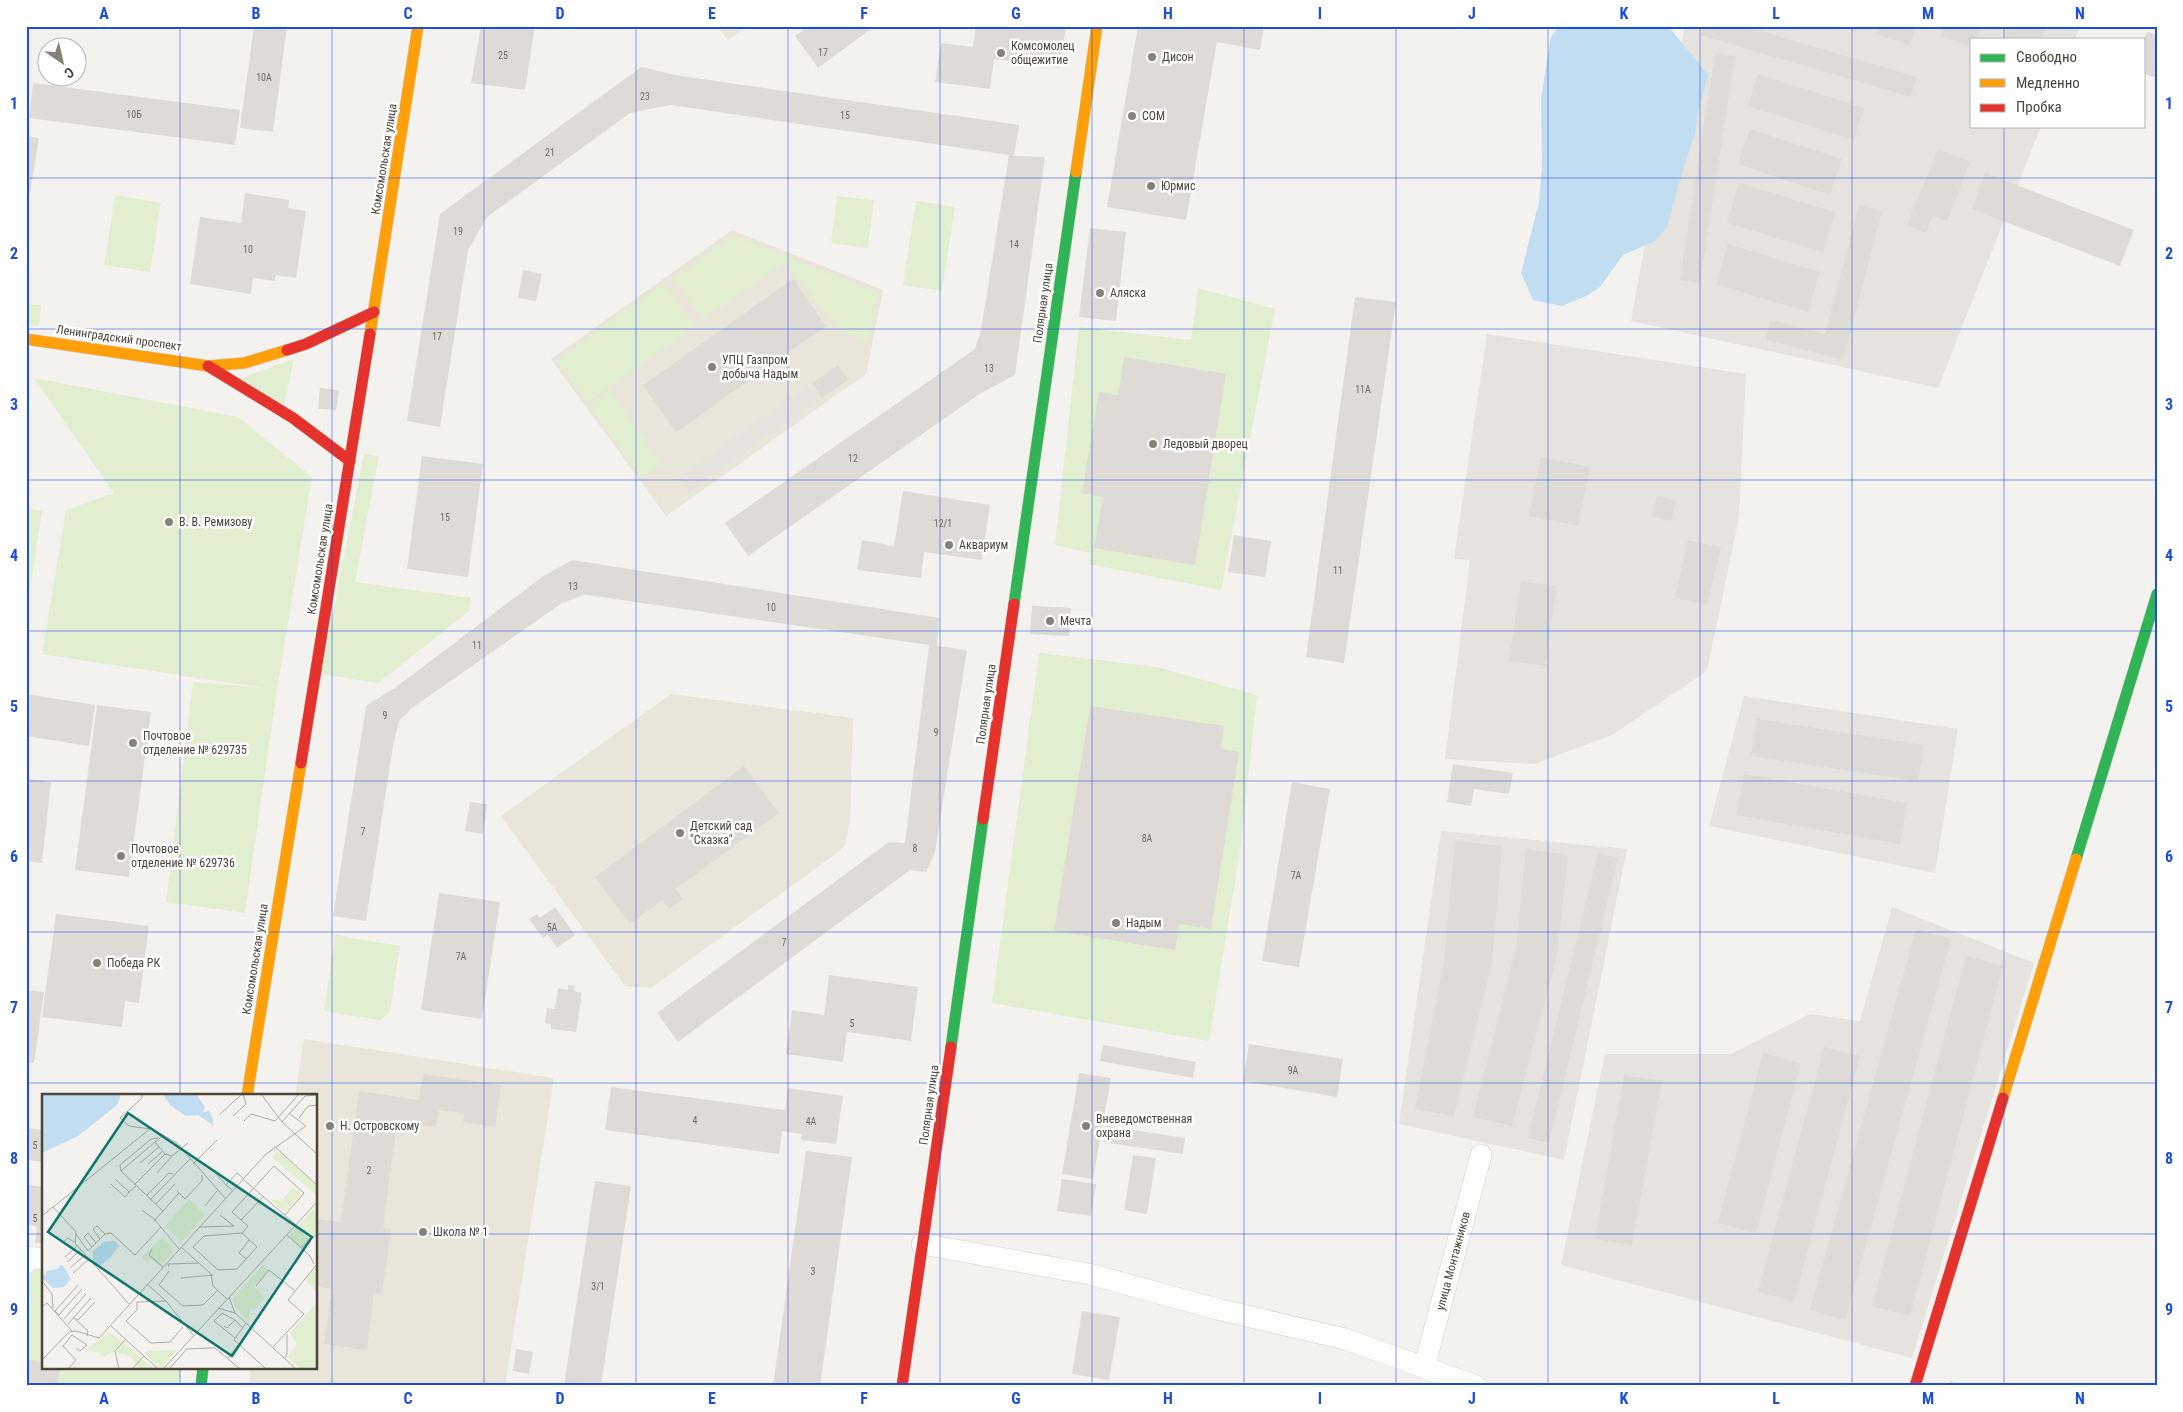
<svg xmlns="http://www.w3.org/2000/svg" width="2183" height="1412" font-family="'Roboto Condensed',sans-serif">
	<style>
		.industrial { fill: #e6e2de }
		.education { fill: #eae5da }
		.green { fill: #e1eecf }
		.parking { fill: #e6e3df }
		.water { fill: #c0ddf1 }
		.building { fill: #dedbd6 }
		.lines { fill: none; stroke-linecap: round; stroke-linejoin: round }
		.street-casing { stroke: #d2d0cb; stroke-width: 22 }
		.fast-casing { stroke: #d3cfc5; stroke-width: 12 }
		.slow-casing { stroke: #d3cfc5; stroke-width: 12 }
		.jam-casing { stroke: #d3cfc5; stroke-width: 12 }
		.street { stroke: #fdfdfc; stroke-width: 21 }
		.fast { stroke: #30b455; stroke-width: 11 }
		.slow { stroke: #ff9f0a; stroke-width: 11 }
		.jam { stroke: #e5322d; stroke-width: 11 }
		.grid { fill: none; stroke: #1d4ed8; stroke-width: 1; stroke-opacity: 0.55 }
		.poi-dot { fill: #868178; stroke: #fff; stroke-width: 2 }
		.labels { text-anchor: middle; stroke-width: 5; stroke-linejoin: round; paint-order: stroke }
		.number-label { font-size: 10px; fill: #706a61 }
		.poi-label { font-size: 12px; fill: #4b4439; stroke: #fff; text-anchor: start }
		.street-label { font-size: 12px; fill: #4b4439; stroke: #fff }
		.inset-road { fill: none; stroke: #b0aca6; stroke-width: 1 }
		.view { fill: #0f766e; fill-opacity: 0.15; stroke: #0f766e; stroke-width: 2.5 }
		.inset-edge { fill: none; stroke: #4b4439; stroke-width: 2.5 }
		.neatline { fill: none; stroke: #1d4ed8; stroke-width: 2 }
		.grid-label { font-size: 16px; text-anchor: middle; font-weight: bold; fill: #1d4ed8 }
	</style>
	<rect width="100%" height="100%" fill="#f4f2ee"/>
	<!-- industrial -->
	<path class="industrial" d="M1685 26H2080L2075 39H1972V126H2041L1938 388 1631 321Z
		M1487 334 1746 374 1739 517 1707 671 1612 735 1534 764 1445 759 1470 560 1454 559Z
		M1744 696 1958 729 1935 873 1709 826Z
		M1441 831 1627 849 1564 1160 1399 1124Z
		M1892 907 2034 963 1912 1358 1561 1265 1605 1054H1731L1810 1014 1860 1021Z"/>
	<!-- education -->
	<path class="education" d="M717 26H746L728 40Z
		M732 230 883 290 866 374 666 516 551 359Z
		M671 694 853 718 850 822 845 844 841 850 651 988 625 986 501 816Z
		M304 1039 554 1078 505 1386H249L251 1368H316V1096H295Z"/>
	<!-- green -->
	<path class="green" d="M115 195 161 203 150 272 104 265Z
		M837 196 874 200 868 248 831 243Z
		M916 201 955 207 942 291 903 285Z
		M733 235 878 293 868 342 838 328 785 262 703 320 673 279Z
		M664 283 695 326 587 403 556 360Z
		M1198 288 1275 309 1221 590 1089 564 1090 553 1055 545 1079 327 1191 340Z
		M26 304 41 305 39 326 26 325Z
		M294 359 283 410 238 379Z
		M34 378 238 417 312 477 277 690 245 913 166 902 193 682 264 688 42 654 66 510 114 493Z
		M610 390 661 464 641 478 589 405Z
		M364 454 379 456 355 582 471 598 469 611 378 683 321 674Z
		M26 508 42 511 30 590 26 589Z
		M1039 653 1157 667 1257 695 1241 844 1209 1041 992 1003Z
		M335 935 400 946 390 1012 380 1020 324 1011Z
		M26 1266 44 1269V1368H181L178 1386H26Z"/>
	<!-- parking -->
	<path class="parking" d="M808 385 819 400 689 492 678 477Z"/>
	<!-- water -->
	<path class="water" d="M1559 26H1668L1708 75 1699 107 1695 133 1683 170 1667 227 1655 241 1623 255 1600 287 1588 295 1562 306 1533 300 1521 273 1539 202 1542 166 1541 99 1551 37Z"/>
	<!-- building -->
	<path class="building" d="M254 26H287L273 132 240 128Z
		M481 26H535L525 90 471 83Z
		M809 26H875L818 68 795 36Z
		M976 26H1066L1060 68 994 59 990 89 935 82 941 43 973 47Z
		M1138 26H1264L1260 50 1217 42 1186 220 1107 207Z
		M1703 26H1744L1917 77 1911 97 1700 35Z
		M1837 26H1857L1855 32Z
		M1878 26H1916L1910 45 1876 34Z
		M1943 26H1981L1977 39H1972V46L1940 36Z
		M2008 26H2047L2042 39H2004Z
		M2147 32 2157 35V78L2144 74V39Z
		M1715 53 1735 56 1700 283 1680 280Z
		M641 67 675 75 1019 125 1014 156 1045 157 1015 375 981 393 748 556 725 523 975 349 981 330 1009 155 671 105 630 113 487 217 468 250 440 427 407 421 440 214Z
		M1758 74 1864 108 1854 140 1748 106Z
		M33 83 240 110 235 145 29 118Z
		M1750 129 1842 159 1830 195 1738 164Z
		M26 136 39 138 28 205H26Z
		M1938 149 1970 162 1947 221 1933 216 1926 233 1907 225Z
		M1985 173 2134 230 2120 266 1972 209Z
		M1739 183 1835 212 1823 252 1727 223Z
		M245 193 289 200 288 208 306 211 296 278 276 275 275 281 253 278 251 294 190 284 200 217 241 223Z
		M1859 205 1882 211 1843 360 1766 340 1771 320 1825 334Z
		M1090 228 1126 232 1116 321 1079 317Z
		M1728 244 1820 272 1808 312 1716 284Z
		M523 270 542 274 536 301 518 298Z
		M793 279 826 326 676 432 643 385Z
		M1355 297 1396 302 1344 663 1306 657Z
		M1124 357 1226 374 1195 565 1094 548 1103 497 1082 493 1099 392 1118 395Z
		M838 365 848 380 822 398 812 383Z
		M320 388 339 390 336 410 318 409Z
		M422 456 483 464 468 577 407 569Z
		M1541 457 1590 467 1578 526 1529 516Z
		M903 491 990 505 982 560 924 552 921 578 857 570 862 540 894 546Z
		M1657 496 1676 500 1671 521 1652 516Z
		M1234 535 1271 541 1265 577 1228 572Z
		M1688 540 1721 547 1707 605 1675 598Z
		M572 560 939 618 937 646 967 650 935 852 926 872 910 870 678 1042 657 1013 889 842 905 843 929 645 594 596 583 595 562 603 412 708 399 721 393 746 366 921 333 916 366 706 396 687 542 577Z
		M1521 581 1557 586 1545 666 1509 661Z
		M1032 606 1071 608 1069 636 1030 634Z
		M26 694 95 705 89 746 26 736Z
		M97 705 151 712 129 877 75 870Z
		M1090 706 1224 726 1221 749 1239 752 1211 929 1179 924 1175 950 1054 931Z
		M1757 719 1924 745 1918 781 1751 756Z
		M1453 764 1513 773 1509 794 1474 789 1471 806 1447 802Z
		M744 766 779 813 676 889 683 899 669 909 662 900 630 924 595 877Z
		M1744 774 1907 803 1900 844 1736 815Z
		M26 779 51 782 42 863 26 861Z
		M1292 782 1330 789 1299 967 1262 961Z
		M470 802 487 804 483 834 465 831Z
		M1455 841 1502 846 1492 963 1454 1116 1415 1109 1444 960Z
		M1526 849 1568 855 1557 956 1512 1126 1473 1117 1516 948Z
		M1598 853 1618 858 1549 1143 1528 1138Z
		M439 893 500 902 482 1019 421 1010Z
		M555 907 575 935 557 948 548 935 543 938 529 919 537 914 540 918Z
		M56 914 149 926 139 1003 125 1001 122 1027 42 1017Z
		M1916 929 1951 939 1845 1320 1810 1310Z
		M1966 956 2003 966 1910 1316 1872 1306Z
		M829 975 918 987 911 1041 847 1032 843 1062 786 1054 792 1010 824 1015Z
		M568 985 575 986 574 991 582 993 576 1032 551 1029V1024L545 1023 547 1008 555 1009 558 988 568 990Z
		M26 990 44 992 34 1063 26 1062Z
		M1249 1044 1343 1059 1337 1097 1243 1081Z
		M1103 1045 1196 1062 1193 1078 1100 1061Z
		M1824 1047 1860 1056 1794 1301 1758 1292Z
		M1763 1053 1801 1063 1756 1233 1718 1223Z
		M1079 1073 1111 1078 1093 1179 1062 1174Z
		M423 1074 501 1085 495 1127 463 1122 464 1113 439 1110 436 1127 397 1122 383 1228 391 1229 382 1294 374 1293 367 1350 324 1344 332 1289 316 1286V1219L341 1222 359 1091 419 1100Z
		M1624 1075 1662 1081 1632 1245 1595 1239Z
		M611 1087 785 1110 788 1088 843 1096 836 1144 801 1140 802 1134 782 1131 779 1154 605 1130Z
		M1106 1126 1185 1138 1183 1154 1103 1142Z
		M26 1128 44 1130V1162L26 1160Z
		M806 1151 852 1157 820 1386H773Z
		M1133 1155 1156 1158 1147 1214 1124 1210Z
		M1062 1179 1096 1184 1091 1216 1057 1211Z
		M595 1181 631 1186 601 1386H564Z
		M29 1185 44 1187V1244L35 1243 37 1226 26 1225Z
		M1082 1311 1120 1317 1109 1380 1072 1374Z
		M516 1349 533 1352 529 1374 513 1371Z
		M26 1360 44 1362V1368H60L57 1386H26Z
		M1950 1381 1967 1385V1386H1949Z"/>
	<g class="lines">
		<!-- street casing -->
		<g class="street-casing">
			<path id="street" d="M922 1244 1089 1274 1217 1309 1345 1339 1476 1386
				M26 1263 28 1257 44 1259
				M1424 1368 1481 1155"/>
		</g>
		<!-- fast casing -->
		<g class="fast-casing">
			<path id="fast" d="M1014 604 1076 172
				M2076 859 2157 594
				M951 1047 983 819
				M201 1386 203 1368"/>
		</g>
		<!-- slow casing -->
		<g class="slow-casing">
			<path id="slow" d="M1076 172 1097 26
				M370 334 418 26
				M26 339 208 366 244 363 287 350
				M247 1096 301 763
				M2003 1098 2076 859"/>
		</g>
		<!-- jam casing -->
		<g class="jam-casing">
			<path id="jam" d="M287 350 306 344 374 312
				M208 366 293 418 350 461
				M301 763 370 334
				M983 819 1014 604
				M902 1386 951 1047
				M1915 1386 2003 1098"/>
		</g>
		<!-- street -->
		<use href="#street" class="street"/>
		<!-- fast -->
		<use href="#fast" class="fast"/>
		<!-- slow -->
		<use href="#slow" class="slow"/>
		<!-- jam -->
		<use href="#jam" class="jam"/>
	</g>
	<!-- grid -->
	<path class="grid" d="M180 26V1096M332 26V1386M484 26V1386M636 26V1386M788 26V1386M940 26V1386M1092 26V1386M1244 26V1386M1396 26V1386M1548 26V1386M1700 26V1386M1852 26V1386M2004 26V39M2004 126V1386M26 178H2157M26 329H2157M26 480H2157M26 631H2157M26 781H2157M26 932H2157M26 1083H2157M26 1234H44M316 1234H2157M180 1368V1386"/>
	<!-- markers -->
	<g class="poi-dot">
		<circle cx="1001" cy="53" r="5"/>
		<circle cx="1152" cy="57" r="5"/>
		<circle cx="1132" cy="116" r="5"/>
		<circle cx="1151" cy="186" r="5"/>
		<circle cx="1100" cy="293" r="5"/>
		<circle cx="712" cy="367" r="5"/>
		<circle cx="1153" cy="444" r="5"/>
		<circle cx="169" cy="522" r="5"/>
		<circle cx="949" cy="545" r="5"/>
		<circle cx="1050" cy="621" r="5"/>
		<circle cx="133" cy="743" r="5"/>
		<circle cx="680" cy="833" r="5"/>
		<circle cx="121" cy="856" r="5"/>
		<circle cx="1116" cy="923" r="5"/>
		<circle cx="97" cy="963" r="5"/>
		<circle cx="330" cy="1126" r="5"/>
		<circle cx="1086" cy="1126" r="5"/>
		<circle cx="423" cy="1232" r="5"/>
	</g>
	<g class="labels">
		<!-- number labels -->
		<g class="number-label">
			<text x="823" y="56">17</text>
			<text x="503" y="59">25</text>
			<text x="264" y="81">10А</text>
			<text x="645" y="100">23</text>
			<text x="134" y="118">10Б</text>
			<text x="845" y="119">15</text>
			<text x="550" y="156">21</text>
			<text x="458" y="235">19</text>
			<text x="1014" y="248">14</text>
			<text x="248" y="253">10</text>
			<text x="437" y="340">17</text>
			<text x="989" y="372">13</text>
			<text x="1363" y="393">11А</text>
			<text x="853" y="462">12</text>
			<text x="445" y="521">15</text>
			<text x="943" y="527">12/1</text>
			<text x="1338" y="574">11</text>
			<text x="573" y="590">13</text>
			<text x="771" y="611">10</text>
			<text x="477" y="649">11</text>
			<text x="385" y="719">9</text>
			<text x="936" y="736">9</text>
			<text x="363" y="835">7</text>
			<text x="1147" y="842">8А</text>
			<text x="915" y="852">8</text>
			<text x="1296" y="879">7А</text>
			<text x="552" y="931">5А</text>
			<text x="784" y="946">7</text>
			<text x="461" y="960">7А</text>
			<text x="852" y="1027">5</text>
			<text x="1293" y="1074">9А</text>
			<text x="695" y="1124">4</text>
			<text x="811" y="1125">4А</text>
			<text x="35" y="1149">5</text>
			<text x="369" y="1174">2</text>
			<text x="35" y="1222">5</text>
			<text x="813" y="1275">3</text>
			<text x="598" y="1290">3/1</text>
		</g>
		<!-- poi labels -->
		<g class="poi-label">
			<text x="1011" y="50">Комсомолец<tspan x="1011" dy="14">общежитие</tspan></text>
			<text x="1162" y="61">Дисон</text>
			<text x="1142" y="120">СОМ</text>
			<text x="1161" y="190">Юрмис</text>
			<text x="1110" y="297">Аляска</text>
			<text x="722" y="364">УПЦ Газпром<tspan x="722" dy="14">добыча Надым</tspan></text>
			<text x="1163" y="448">Ледовый дворец</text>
			<text x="179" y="526">В. В. Ремизову</text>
			<text x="959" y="549">Аквариум</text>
			<text x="1060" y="625">Мечта</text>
			<text x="143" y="740">Почтовое<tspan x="143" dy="14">отделение № 629735</tspan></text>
			<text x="690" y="830">Детский сад<tspan x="690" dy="14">"Сказка"</tspan></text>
			<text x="131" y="853">Почтовое<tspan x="131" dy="14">отделение № 629736</tspan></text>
			<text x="1126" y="927">Надым</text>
			<text x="107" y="967">Победа РК</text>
			<text x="1096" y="1123">Вневедомственная<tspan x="1096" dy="14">охрана</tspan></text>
			<text x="340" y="1130">Н. Островскому</text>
			<text x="433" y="1236">Школа № 1</text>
		</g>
		<!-- street labels -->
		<g class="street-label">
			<text transform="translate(384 159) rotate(-81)" y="4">Комсомольская улица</text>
			<text transform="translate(1043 303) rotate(-82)" y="4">Полярная улица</text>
			<text transform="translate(119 338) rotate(8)" y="4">Ленинградский проспект</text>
			<text transform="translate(320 559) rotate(-81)" y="4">Комсомольская улица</text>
			<text transform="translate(986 704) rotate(-82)" y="4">Полярная улица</text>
			<text transform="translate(255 959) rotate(-81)" y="4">Комсомольская улица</text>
			<text transform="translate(929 1105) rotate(-82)" y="4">Полярная улица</text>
			<text transform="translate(1453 1261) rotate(-75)" y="4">улица Монтажников</text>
		</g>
	</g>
	<!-- overview -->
	<g transform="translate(42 1094)">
		<rect width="275" height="275" fill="#f4f2ee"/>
		<path d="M235 57 275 91 274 101 230 63ZM251 93 259 100 242 118 228 105 239 107ZM147 105 163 121 139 148 123 132ZM275 111V137L260 154 247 142ZM121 143 132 156 118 173 109 165 105 169 100 163ZM221 171 227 176 212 193 223 204 213 215 208 214V228L193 213 191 204ZM275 172V198L262 185ZM275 208V275H259L246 263 255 250 248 239ZM68 238 112 275H98L89 263 80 259 77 261 76 255 62 263 56 258 43 256ZM135 256 119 274 102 259 104 257Z" fill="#e1eecf"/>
		<path d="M0 0H79L75 11 36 42 0 59ZM121 0H154L163 13 161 18 167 17 171 25V31L156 21 144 22 128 11ZM73 147 77 152 66 166 59 171 52 170 50 158 62 148ZM20 170 29 185 22 193 11 194 0 184V179L4 182V177L15 175Z" fill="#c0ddf1"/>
		<path class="inset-road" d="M100 0V4L78 24 87 32 108 35M219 0 240 28 275 60M178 20 200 0M191 22 204 10 201 0M257 24 266 12 275 11M202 27 209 20 233 27 257 0M240 28 263 2 275 1M122 41 113 48 123 60 130 62 146 49M113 48 79 77 121 117M232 52 275 91M98 69 117 53M106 70 121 57M151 70 175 46M170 75 184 91M79 77 78 71 109 45 116 44M115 79 130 62M73 85 87 98 94 92M201 85 254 131M69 90 83 103 87 98M92 91 123 60M190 96 184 91 195 79 201 84M135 97 143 105 160 87V81M137 99 113 126 137 155M104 102 127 79 131 80M108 106 148 65M114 110 133 90M163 112 175 97M11 113 34 138 33 149 87 210M100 116 113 126M0 122 109 34 135 49 183 104M199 126 222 102M157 133 192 132 178 121M200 139 162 142 151 153 176 176 195 175 215 153 200 139 206 132 190 118 232 72 262 99 243 121M34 140 46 157 63 140 69 139 93 161 119 133M245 141 268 162 272 170M58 145 51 135 55 132 63 140M20 149 26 144 32 148M50 153 42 143 46 139 54 149M139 153 169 180 171 192 185 205M259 154 275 140M110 155 107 161 121 173M23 163 35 152M204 165 197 159 207 146M25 168 39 156M127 173 126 170 157 169M28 174 43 161M127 177 117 191 141 212 161 211 176 196M31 179 47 165M139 184 171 181M0 187 10 200 11 214M105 190 124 207M36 191 13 217 17 221 40 195M214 192 227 176 252 196M187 203 193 219M0 213 5 209 30 237M176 214 193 219 254 275M31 224 36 226 53 208M22 225 44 200M34 226 46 237 45 242M204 229 192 246 224 275M26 230 49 204M69 232 116 275M182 232 185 234 193 226 201 234M141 233 128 248 109 249 84 227 95 216V208L124 207 151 241M193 244 172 227 180 219 193 226M231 253 262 220 246 206 275 170M186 264 196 251M243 264 245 260V240M0 266 27 238 34 237 57 244 224 60 264 32 248 20M26 275 34 266 21 252 30 241 45 251 38 257 34 254M77 275 73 257 84 245M90 275 102 262M121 275 275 108M127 275 145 255 166 254H173L198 275"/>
		<path class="view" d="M86 19 270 143 190 262 6 138Z"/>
		<rect width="275" height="275" class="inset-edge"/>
	</g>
	<!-- border -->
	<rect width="2183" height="1412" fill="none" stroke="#ffffff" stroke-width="55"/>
	<!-- legend -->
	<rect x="1970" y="38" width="175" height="90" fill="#ffffff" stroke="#b7b4b0"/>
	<rect x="1980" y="54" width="25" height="8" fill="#30b455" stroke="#b7b4b0"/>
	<text x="2016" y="62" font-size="15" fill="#4b4439">Свободно</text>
	<rect x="1980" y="79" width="25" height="8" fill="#ff9f0a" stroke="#b7b4b0"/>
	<text x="2016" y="88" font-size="15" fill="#4b4439">Медленно</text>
	<rect x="1980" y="104" width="25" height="8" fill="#e5322d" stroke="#b7b4b0"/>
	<text x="2016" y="112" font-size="15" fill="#4b4439">Пробка</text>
	<!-- north arrow -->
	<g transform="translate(62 62) rotate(146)"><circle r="24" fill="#ffffff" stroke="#b7b4b0"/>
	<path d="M0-4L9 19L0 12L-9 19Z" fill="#868178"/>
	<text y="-8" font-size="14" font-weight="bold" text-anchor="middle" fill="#4b4439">С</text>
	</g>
	<rect x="28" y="28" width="2128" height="1356" class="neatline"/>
	<g class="grid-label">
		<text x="104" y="19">A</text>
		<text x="256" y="19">B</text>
		<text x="408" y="19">C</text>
		<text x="560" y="19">D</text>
		<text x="712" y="19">E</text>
		<text x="864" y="19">F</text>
		<text x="1016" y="19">G</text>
		<text x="1168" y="19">H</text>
		<text x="1320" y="19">I</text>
		<text x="1472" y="19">J</text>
		<text x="1624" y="19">K</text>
		<text x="1776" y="19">L</text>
		<text x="1928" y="19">M</text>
		<text x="2080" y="19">N</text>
		<text x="14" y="109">1</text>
		<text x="2169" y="109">1</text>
		<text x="14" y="259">2</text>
		<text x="2169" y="259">2</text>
		<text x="14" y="410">3</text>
		<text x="2169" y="410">3</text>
		<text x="14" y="561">4</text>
		<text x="2169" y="561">4</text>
		<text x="14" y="712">5</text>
		<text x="2169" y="712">5</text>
		<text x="14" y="862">6</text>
		<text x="2169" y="862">6</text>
		<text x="14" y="1013">7</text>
		<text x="2169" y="1013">7</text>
		<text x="14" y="1164">8</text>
		<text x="2169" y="1164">8</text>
		<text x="14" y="1315">9</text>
		<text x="2169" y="1315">9</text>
		<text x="104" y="1404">A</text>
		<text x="256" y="1404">B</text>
		<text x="408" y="1404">C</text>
		<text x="560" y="1404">D</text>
		<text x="712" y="1404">E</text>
		<text x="864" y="1404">F</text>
		<text x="1016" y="1404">G</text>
		<text x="1168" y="1404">H</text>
		<text x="1320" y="1404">I</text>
		<text x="1472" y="1404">J</text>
		<text x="1624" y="1404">K</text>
		<text x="1776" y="1404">L</text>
		<text x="1928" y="1404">M</text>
		<text x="2080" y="1404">N</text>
	</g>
</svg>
